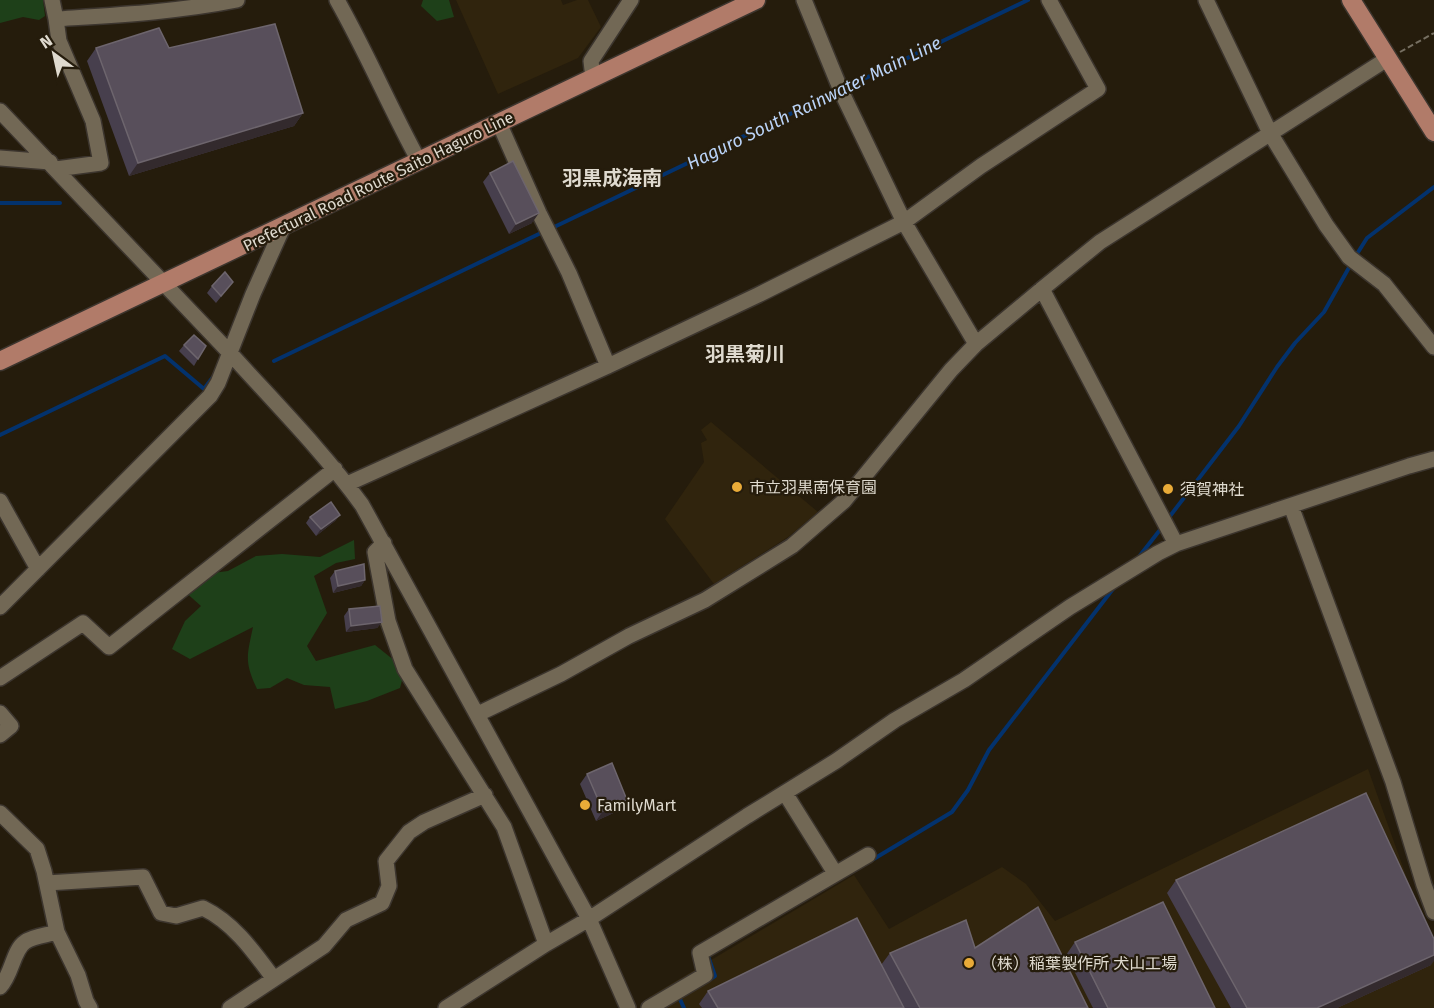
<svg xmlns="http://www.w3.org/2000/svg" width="1434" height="1008" font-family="'Fira Sans','Noto Sans JP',sans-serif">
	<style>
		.built { fill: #30240d }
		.green { fill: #1e4019 }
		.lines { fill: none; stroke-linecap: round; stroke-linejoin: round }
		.stream { stroke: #03326d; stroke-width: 4 }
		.minor-casing { stroke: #3c352e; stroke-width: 18 }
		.major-casing { stroke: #3c352e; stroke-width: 21 }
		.path { stroke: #766f61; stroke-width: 2; stroke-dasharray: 6 3; stroke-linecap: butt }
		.minor { stroke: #726855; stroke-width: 15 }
		.major { stroke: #b17b69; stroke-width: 18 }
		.wall { fill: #473f4d }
		.shaded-wall { fill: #332a2d }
		.building { fill: #584f5b; stroke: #6d656d; stroke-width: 1.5 }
		.poi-dot { fill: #e9ab38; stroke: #251c0c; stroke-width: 2 }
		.labels { text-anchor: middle; stroke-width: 4.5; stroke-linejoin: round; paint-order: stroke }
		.street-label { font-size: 16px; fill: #dfdacf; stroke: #251c0c }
		.poi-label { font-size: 16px; fill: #dfdacf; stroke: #251c0c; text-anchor: start }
		.water-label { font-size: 18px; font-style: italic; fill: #bad3f7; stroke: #251c0c }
		.quarter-label { font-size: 20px; font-weight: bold; fill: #dfdacf; stroke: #251c0c }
	</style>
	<rect width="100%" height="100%" fill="#251c0c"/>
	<!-- built -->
	<path class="built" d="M456 0H561L563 5 577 0H588L601 27 578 58 498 94Z
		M711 422 818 512 788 537 714 584 665 519 704 462 701 443 707 440 701 430Z
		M1368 769 1434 954V1008H654L649 997 854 875 889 929 1002 867 1026 884 1055 921Z"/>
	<!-- green -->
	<path class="green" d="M0 0H43L45 16 39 20 23 17 0 23Z
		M423 0H449L454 17 437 21 421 6Z
		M354 540 355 559 336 563 314 576 327 613 307 646 316 661 375 645 405 669 400 688 367 701 335 709 330 687 304 685 287 678 270 688 257 689C244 661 247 656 253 627L190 659 172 649 185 621 201 606 183 590 197 575 228 571 256 556 282 554 320 557Z"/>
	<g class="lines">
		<!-- stream -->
		<path class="stream" d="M845 88 1028 0
			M0 203H60
			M550 229 838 91
			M1355 257 1367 238 1434 187
			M274 361 543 232
			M0 435 165 356 204 389 213 377
			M1167 520 1239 426 1277 367 1295 343 1324 312 1351 264
			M1138 558 1163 526
			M872 860 952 812 968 790 989 750 1116 585
			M708 956 715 976 709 980
			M681 995 679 997 684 1008"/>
		<!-- minor casing -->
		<g class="minor-casing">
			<path id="minor" d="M52 0 56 19C117 15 177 12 237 0
				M337 0C367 53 390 108 419 161
				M804 0 842 93 904 222 976 344
				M1206 0 1270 133 1326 225 1349 257 1384 284 1434 347
				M56 19 59 41 93 121 101 163 56 169
				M593 78 591 61 631 0
				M0 111C76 192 154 272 230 353 275 403 322 450 362 505L589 919 628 1008
				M499 123 539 213 569 273 608 366
				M0 158 50 162
				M1042 289 1176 544
				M347 484 608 366 758 295 904 222 981 166 1098 89 1049 0
				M0 501 38 569
				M1291 506 1393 782 1424 885 1434 912
				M384 543 375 552 388 621 405 669 504 827 546 944
				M0 607 210 396 218 383 253 294 284 225
				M0 678 83 623 109 647 335 469
				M0 713 11 726 0 735
				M478 714 561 674 629 636 705 600 792 546 844 501 951 370 976 344 1042 289 1100 242 1387 59
				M785 793 835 873
				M0 813 37 849 44 871 57 932 78 975 86 1001 90 1008
				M47 883 143 877 161 913 176 916 203 908C234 923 254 952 274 979
				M0 987C12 975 13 950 25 942 33 936 48 935 57 932
				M230 1008 324 946 346 920 382 903 389 886 386 861 409 832 424 822 485 795
				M446 1008 546 944 589 919 747 816 836 761 895 720 964 680 1070 607 1158 553 1176 544 1409 466 1434 459
				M649 1008 705 975 700 953 868 855"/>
		</g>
		<!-- major casing -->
		<g class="major-casing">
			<path id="major" d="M1351 0 1434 132
				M0 361 756 0"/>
		</g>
		<!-- path -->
		<path class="path" d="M1400 52 1434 33"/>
		<!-- minor -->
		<use href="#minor" class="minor"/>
		<!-- major -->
		<use href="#major" class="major"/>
	</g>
	<!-- wall -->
	<path class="wall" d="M96 48H169L303 113 294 126 129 176 87 61Z
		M490 173 532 223 509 234 483 182Z
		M212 286 228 288 216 303 207 293Z
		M184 345 198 359 194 366 179 351Z
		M340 515 335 521 316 536 306 523 310 517Z
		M335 571 365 580 361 586 333 593 330 578Z
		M349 609 382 622 377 628 346 632 344 616Z
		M587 774 620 810 596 821 580 784Z
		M1176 880 1431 965 1337 1008H1231L1167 893Z
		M1075 942 1215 1008H1093L1066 955Z
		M975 948 1088 1008H702L699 1004 708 991 881 965 890 953Z"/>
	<!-- shaded-wall -->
	<path class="shaded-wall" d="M303 113 294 126 129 176 138 163Z
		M539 213 532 223 509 234 516 224Z
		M340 515 335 521 316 536 321 529Z
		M365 580 361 586 333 593 338 586Z
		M382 622 377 628 346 632 351 626Z
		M627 800 620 810 596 821 603 811Z
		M1434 955V961L1431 965 1337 1008H1317Z"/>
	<!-- building -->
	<path class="building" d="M275 24 303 113 138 163 96 48 159 28 169 48Z
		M513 161 539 213 516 224 490 173Z
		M225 272 233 282 221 296 212 286Z
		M194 335 206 346 198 359 184 345Z
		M331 502 340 515 321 529 310 517Z
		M364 564 365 580 338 586 335 571Z
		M380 606 382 622 351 626 349 609Z
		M612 763 627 800 603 811 587 774Z
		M1366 793 1434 939V955L1317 1008H1247L1176 880Z
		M1163 902 1215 1008H1108L1075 942Z
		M1038 907 1088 1008H920L890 953 966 920 975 948Z
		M857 918 904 1008H718L708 991Z"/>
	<!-- markers -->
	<g class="poi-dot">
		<circle cx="737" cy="487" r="6"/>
		<circle cx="1168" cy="489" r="6"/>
		<circle cx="585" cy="805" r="6"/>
		<circle cx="969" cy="963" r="6"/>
	</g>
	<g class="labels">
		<!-- street labels -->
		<g class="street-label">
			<text transform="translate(378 181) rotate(-26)" y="6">Prefectural Road Route Saito Haguro Line</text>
		</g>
		<!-- poi labels -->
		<g class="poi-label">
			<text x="749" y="493">市立羽黒南保育園</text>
			<text x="1180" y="495">須賀神社</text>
			<text x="597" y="811">FamilyMart</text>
			<text x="981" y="969">（株）稲葉製作所 犬山工場</text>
		</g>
		<!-- water labels -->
		<g class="water-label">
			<text transform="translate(814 103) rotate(-26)" y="6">Haguro South Rainwater Main Line</text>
		</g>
		<!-- quarter labels -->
		<g class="quarter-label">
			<text x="612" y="185">羽黒成海南</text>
			<text x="745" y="361">羽黒菊川</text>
		</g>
	</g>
	<!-- north arrow -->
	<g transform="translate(54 54) rotate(327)" stroke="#251c0c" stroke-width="4.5" paint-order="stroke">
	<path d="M0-4.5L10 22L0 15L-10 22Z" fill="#dfdacf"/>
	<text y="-9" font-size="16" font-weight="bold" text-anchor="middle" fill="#dfdacf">N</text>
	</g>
</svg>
